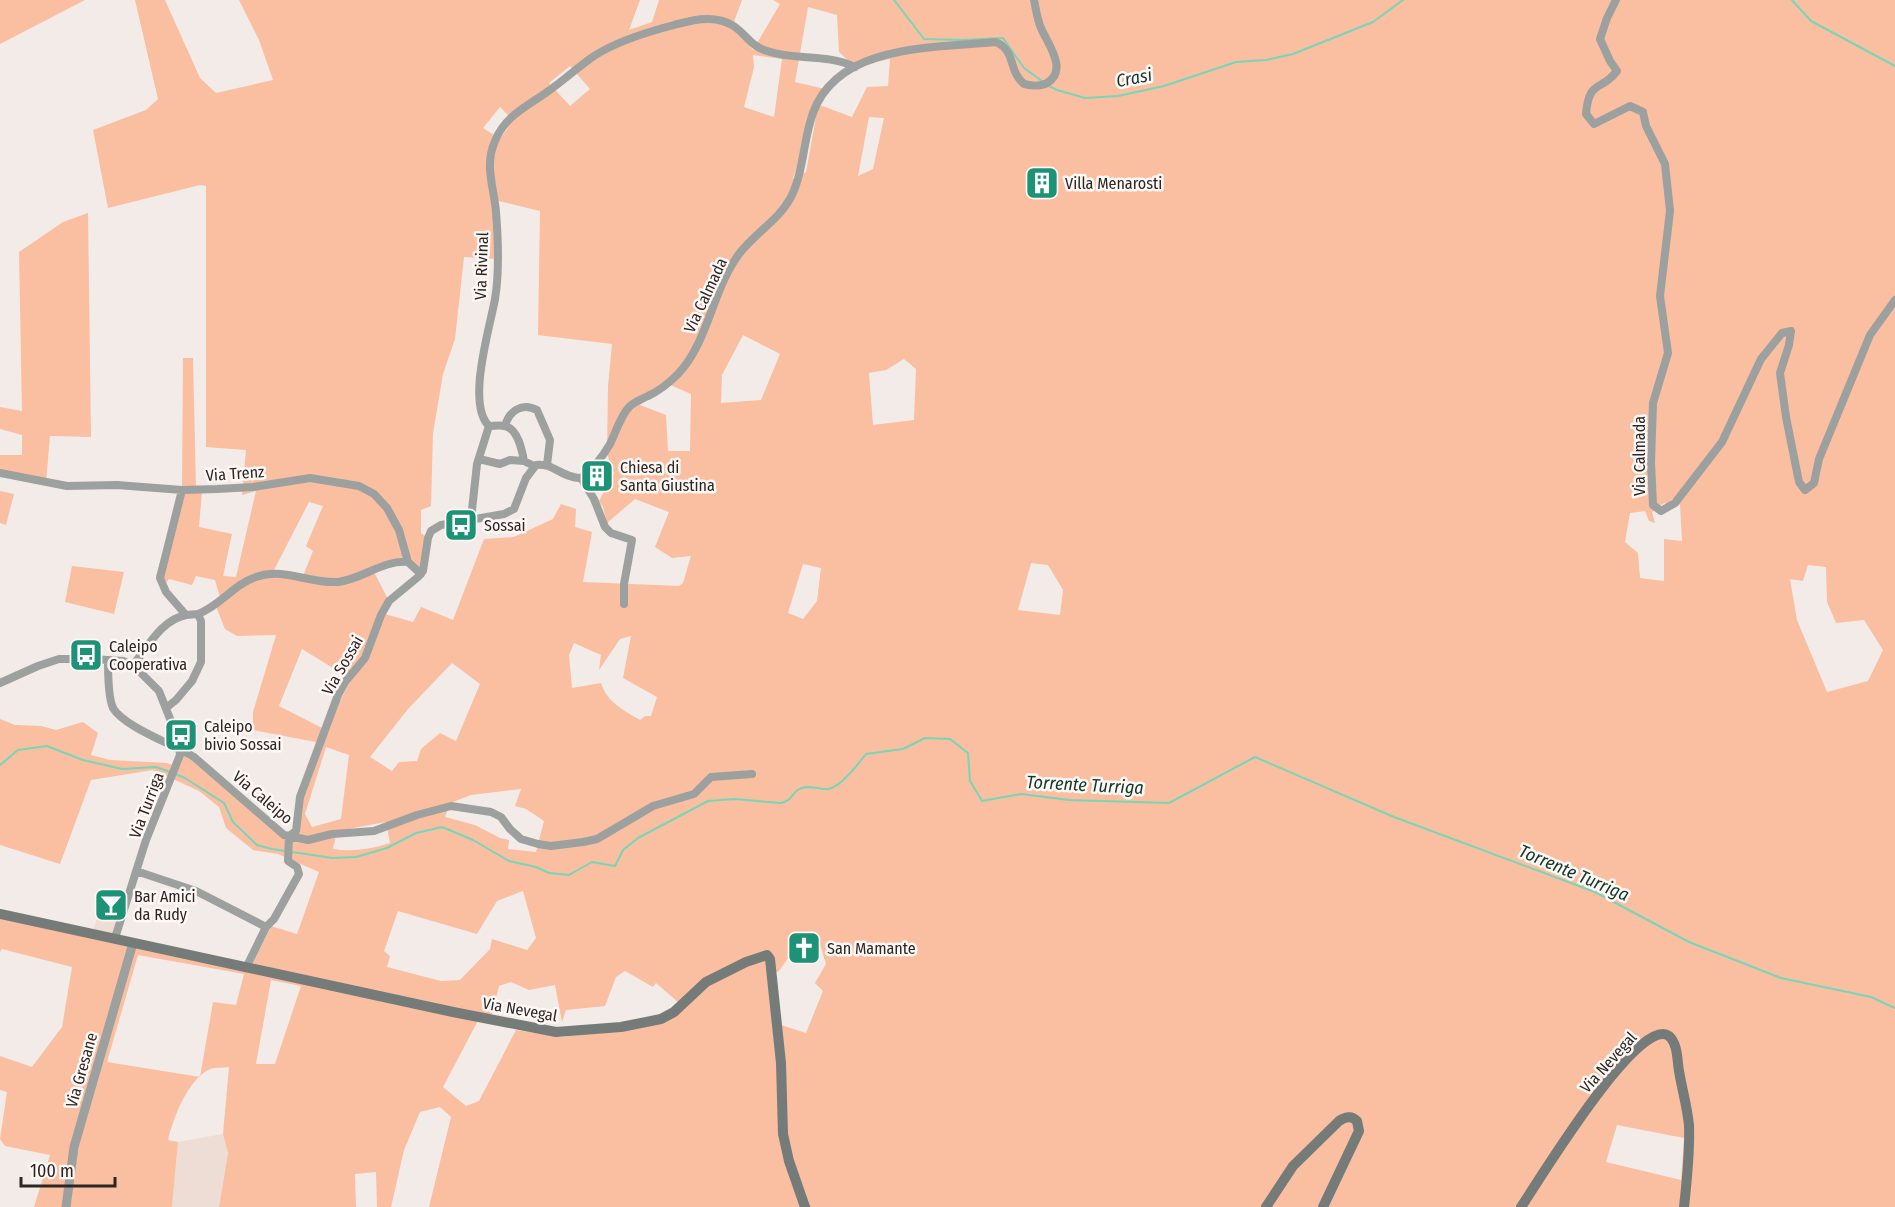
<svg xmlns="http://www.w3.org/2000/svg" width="1895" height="1207" font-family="'Fira Sans Condensed',sans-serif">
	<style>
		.built { fill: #edddd5 }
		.green { fill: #fabea1; fill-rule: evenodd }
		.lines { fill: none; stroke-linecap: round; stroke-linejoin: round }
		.stream { stroke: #76d6b8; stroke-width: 2 }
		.minor { stroke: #9ca09e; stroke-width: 8 }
		.tertiary { stroke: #9ca09e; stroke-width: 9 }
		.secondary { stroke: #757b79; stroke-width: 10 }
		.labels { text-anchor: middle; stroke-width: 5; stroke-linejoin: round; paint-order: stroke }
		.poi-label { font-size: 16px; fill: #2a2726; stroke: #fff8f5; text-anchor: start }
		.street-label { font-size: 16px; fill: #2a2726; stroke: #fff8f5 }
		.water-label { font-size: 18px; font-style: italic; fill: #0e3a2e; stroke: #fff8f5 }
	</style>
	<rect width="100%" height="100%" fill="#f3ebe7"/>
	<!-- built -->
	<path class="built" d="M106 889 131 894 119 937 93 931Z
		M223 1134 228 1153 219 1207H172L178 1142Z"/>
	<!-- green -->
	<path class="green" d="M0 0H85L0 44Z
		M135 0H165L200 78 216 93 273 80 259 40 239 0H640L629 30 652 22 659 0H742L732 27 753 50 780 4 773 0H1895V1207H429L451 1117 440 1107 420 1112 404 1150 391 1207H377L376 1172 355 1174 356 1207H219L228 1153 223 1134 229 1067C223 1068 216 1067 210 1069 188 1079 173 1118 168 1140L178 1142 172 1207H34L50 1155 5 1146 0 1139 7 1092 0 1090V1056L32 1067 62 1027 72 967 2 949 0 952V911L252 965 271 926 297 934 319 872 278 854 253 850 226 828 219 807 199 791 153 770 91 780 60 864 0 845V719L15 725 41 726 56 730 83 722 98 733 91 755 110 760 167 763 177 767 183 751 262 817 290 834 298 831V812L321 743 253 730V712L276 635 237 636 225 629 215 604 221 601 215 580 196 576 192 585 169 579 167 582 156 576 182 490 183 358H193L196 489 202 491 199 527 232 534 223 576 236 577 256 491 242 495 246 450 206 447V186L200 185 108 208 93 130 146 110 158 99ZM808 7 837 15 839 52 855 67 890 59 888 86 867 87 852 117 817 104 825 89 795 82ZM753 55 782 59 774 117 744 107 754 67ZM570 66 590 89 570 106 549 83ZM500 107 513 120 500 139 483 128ZM816 117 806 172 793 179V178ZM869 117 884 118 873 169 858 176ZM495 200 540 211 538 335 612 344 608 386 607 454 614 473 599 501 603 507 607 523 635 499 669 512 655 547 672 558 691 556 683 583 679 586 583 582 592 532 575 527 576 509 561 504 553 519 514 537 484 539 453 620 421 607 413 622 385 614 390 603 374 572 393 564 412 563 418 574 423 561 426 537 421 533V510L431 506 433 433 443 374 455 339 464 257 496 259ZM743 335 780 354 761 400 721 403 722 375ZM904 359 916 369 914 420 873 425 869 373 886 370ZM668 384 691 394 690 451H668L666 415 640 405ZM1672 499 1680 505 1682 541 1664 539V581L1640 578 1638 553 1625 542 1630 513 1645 511 1649 521 1655 523 1652 512 1664 503 1669 504ZM309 502 323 506 306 546 313 551 303 576 274 570ZM1031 563 1048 565 1063 590 1060 615 1018 610ZM803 564 821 568 817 601 803 619 788 613ZM1808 565 1826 567 1827 602 1836 623 1864 620 1883 650 1868 681 1827 692 1797 620 1790 579 1803 581ZM631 636 623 678 657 697 651 716H645L640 720C624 711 607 702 601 683L572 688 569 655 574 643 601 655 599 670 620 639ZM302 649 351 679 326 730 279 706ZM452 663 480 684 456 741 440 733 421 749 417 761 399 762 392 771 370 757 408 709ZM326 747 349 755 341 819 312 827 305 814ZM521 789 515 806 526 809 544 821 536 852 508 849 509 840 500 838 475 825 445 817 450 803 471 795ZM386 822 390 843C372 849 351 852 333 849L337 831ZM523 891 536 938 527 950 492 939 490 949 460 980 441 981 387 967 390 956 384 951 398 911 477 934 497 901ZM803 937 818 938 826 964 815 983 823 991 806 1033 778 1024 773 974 779 971ZM138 955 244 974 236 1005 213 1002 200 1077 107 1062ZM625 971 653 987 656 983 678 1002 656 1022 618 1030 562 1037 516 1030 479 1101 466 1106 443 1087 482 1013 492 1015 499 986 511 982 529 990 555 985 562 1022 566 1010 605 1006 616 977ZM271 980 301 986 275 1064H256ZM1617 1125 1684 1138 1681 1180 1606 1162Z
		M88 213 91 437 50 436 46 482 0 473V455H22V435L0 429V407L22 411 19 252 63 222Z
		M0 491 14 494 6 525 0 523Z
		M72 566 124 572 114 614 65 602Z"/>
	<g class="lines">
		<!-- stream -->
		<path class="stream" d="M894 0 924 39 962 40 1003 38 1024 68 1042 81
			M1792 0 1811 21 1895 66
			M1049 86 1057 90 1085 98 1118 96 1164 86 1236 62 1266 60 1293 54 1373 22 1403 0
			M0 765 18 750 47 746 83 760 122 769 156 767 170 772
			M175 774 185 778 224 803 233 822 257 845 272 849 332 858 356 857 387 848 416 833 442 827 473 840 509 861 536 867 549 873 569 875 592 862 615 866 623 850 638 838 708 801 734 799 781 803C793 800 791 794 799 789 808 784 819 790 828 789 841 787 858 764 866 754L903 749 925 738 950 739 968 753 970 781 982 801 1021 794 1069 800 1169 803 1255 757 1394 817 1595 892 1689 942 1781 978 1871 997 1895 1008"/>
		<!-- minor -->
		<path class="minor" d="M1616 0 1607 18 1600 39 1610 61 1617 71C1601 92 1589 79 1586 114L1594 124 1630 106 1643 112 1646 126 1665 164 1670 211 1660 296 1668 353 1653 403 1651 462 1653 505 1661 511 1675 503 1722 442 1761 359 1782 333 1791 331 1789 345 1780 373 1786 417 1799 482 1805 490 1814 483 1819 459 1870 335 1895 300
			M505 426C509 411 522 402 537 410L550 440 547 465
			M479 459 500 464 510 460 524 461
			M534 466 524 461C522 450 518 429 505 426 500 425 494 426 489 426 466 404 490 327 495 299 499 275 498 237 496 212 494 187 484 166 495 141 505 116 526 107 547 92 563 81 578 67 594 56 617 41 647 32 674 25 685 22 698 18 710 19 744 21 743 44 767 51 796 61 825 53 855 67
			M0 473 67 486 117 485 182 490 217 489 253 487 310 478 359 486 374 494 387 508 399 530 408 562 421 574
			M581 478 594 499 605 527 611 533 632 540 624 584V604
			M471 519 477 464 489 426
			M198 614C220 606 234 584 256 577 284 567 310 584 338 582 363 579 382 560 408 562
			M108 660C108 672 108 697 113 708 124 727 175 745 194 757L284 835 308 840 332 834 374 831 417 815 451 806 491 812 501 817 510 829 521 839 538 844 551 846 583 842 597 839 653 806 694 794 711 777 752 774
			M133 665C148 647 161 620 186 615
			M0 683 38 666 59 659H92L123 661 133 665 159 691 178 739 180 755 146 840 115 938
			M166 708 176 700 192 681 201 662V621L198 614 186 615 166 592 160 578 182 490
			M289 836 296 831 300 797 338 695 345 682 365 658 381 615 389 601 418 577 423 571 428 538 431 531 441 525 504 514 514 509 526 478 536 465C552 462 564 479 581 478 592 470 603 456 610 444 616 432 620 417 629 407 634 402 642 399 648 396 659 391 669 383 678 374 709 341 712 290 739 254 755 233 779 220 791 197 804 171 803 140 813 113 838 43 936 48 996 42 1017 52 1007 69 1024 84 1032 86 1040 87 1047 83 1069 70 1047 43 1041 28 1037 19 1036 9 1034 0
			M136 871 196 891 266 927
			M246 968 266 927 274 919 299 874 297 867 288 861 289 836"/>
		<!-- tertiary -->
		<path class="tertiary" d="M66 1207 74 1147 133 943"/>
		<!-- secondary -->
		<path class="secondary" d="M0 914 453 1012 556 1032 621 1027 661 1019 674 1012 706 982 746 962 767 955 770 959 781 1063 783 1134 789 1161 805 1207
			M1266 1207 1293 1166 1339 1121C1345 1117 1351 1115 1357 1121L1359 1131 1323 1207
			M1521 1207C1537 1184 1639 1014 1669 1036 1678 1044 1677 1060 1679 1071 1682 1089 1687 1106 1689 1125 1690 1152 1687 1180 1684 1207"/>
	</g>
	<!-- icons -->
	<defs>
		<g id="building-square" transform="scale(1.725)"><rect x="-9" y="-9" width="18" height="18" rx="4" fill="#1c9276" stroke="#fff8f5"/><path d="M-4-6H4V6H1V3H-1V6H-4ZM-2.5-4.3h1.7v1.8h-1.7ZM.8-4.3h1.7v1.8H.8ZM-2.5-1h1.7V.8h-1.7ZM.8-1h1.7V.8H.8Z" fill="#fff"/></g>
		<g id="bus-square" transform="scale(1.725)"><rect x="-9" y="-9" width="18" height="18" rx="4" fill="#1c9276" stroke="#fff8f5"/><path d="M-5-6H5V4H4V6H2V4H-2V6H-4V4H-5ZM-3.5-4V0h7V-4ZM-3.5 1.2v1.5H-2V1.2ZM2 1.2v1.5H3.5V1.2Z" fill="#fff"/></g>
		<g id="bar-square" transform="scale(1.725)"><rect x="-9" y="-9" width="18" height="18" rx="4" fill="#1c9276" stroke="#fff8f5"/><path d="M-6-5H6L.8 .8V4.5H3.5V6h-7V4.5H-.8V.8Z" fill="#fff"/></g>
		<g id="church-square" transform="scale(1.725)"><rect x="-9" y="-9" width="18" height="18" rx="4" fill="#1c9276" stroke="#fff8f5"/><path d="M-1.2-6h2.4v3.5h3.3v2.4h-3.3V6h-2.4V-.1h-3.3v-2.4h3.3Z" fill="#fff"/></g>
	</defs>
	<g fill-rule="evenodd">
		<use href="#building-square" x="1042" y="183"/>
		<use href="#building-square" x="597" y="476"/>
		<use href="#bus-square" x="461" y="525"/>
		<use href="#bus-square" x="86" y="655"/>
		<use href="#bus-square" x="181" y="735"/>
		<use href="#bar-square" x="111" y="905"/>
		<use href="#church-square" x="804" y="948"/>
	</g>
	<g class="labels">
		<!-- poi labels -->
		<g class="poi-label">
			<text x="1065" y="189">Villa Menarosti</text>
			<text x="620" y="473">Chiesa di<tspan x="620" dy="18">Santa Giustina</tspan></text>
			<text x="484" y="531">Sossai</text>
			<text x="109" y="652">Caleipo<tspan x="109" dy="18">Cooperativa</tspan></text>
			<text x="204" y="732">Caleipo<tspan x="204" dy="18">bivio Sossai</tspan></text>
			<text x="134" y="902">Bar Amici<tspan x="134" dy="18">da Rudy</tspan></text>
			<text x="827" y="954">San Mamante</text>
		</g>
		<!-- street labels -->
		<g class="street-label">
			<text transform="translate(481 266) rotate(-88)" y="6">Via Rivinal</text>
			<text transform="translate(705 295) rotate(-65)" y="6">Via Calmada</text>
			<text transform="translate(1639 456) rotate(-90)" y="6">Via Calmada</text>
			<text transform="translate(235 473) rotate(-4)" y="6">Via Trenz</text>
			<text transform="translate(342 665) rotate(-60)" y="6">Via Sossai</text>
			<text transform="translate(263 797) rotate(40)" y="6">Via Caleipo</text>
			<text transform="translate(146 805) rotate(-69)" y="6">Via Turriga</text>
			<text transform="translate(520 1009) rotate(10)" y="6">Via Nevegal</text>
			<text transform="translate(1608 1062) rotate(-48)" y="6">Via Nevegal</text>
			<text transform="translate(81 1070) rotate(-74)" y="6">Via Gresane</text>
		</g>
		<!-- water labels -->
		<g class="water-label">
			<text transform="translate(1134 78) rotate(-11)" y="6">Crasi</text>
			<text transform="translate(1085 785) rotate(3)" y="6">Torrente Turriga</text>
			<text transform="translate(1574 873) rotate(23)" y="6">Torrente Turriga</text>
		</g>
	</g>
	<!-- scale -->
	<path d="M21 1177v9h94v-9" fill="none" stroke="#2a2726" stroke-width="3"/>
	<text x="30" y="1177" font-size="18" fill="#2a2726" stroke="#fff8f5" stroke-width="4.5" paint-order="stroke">100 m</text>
</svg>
